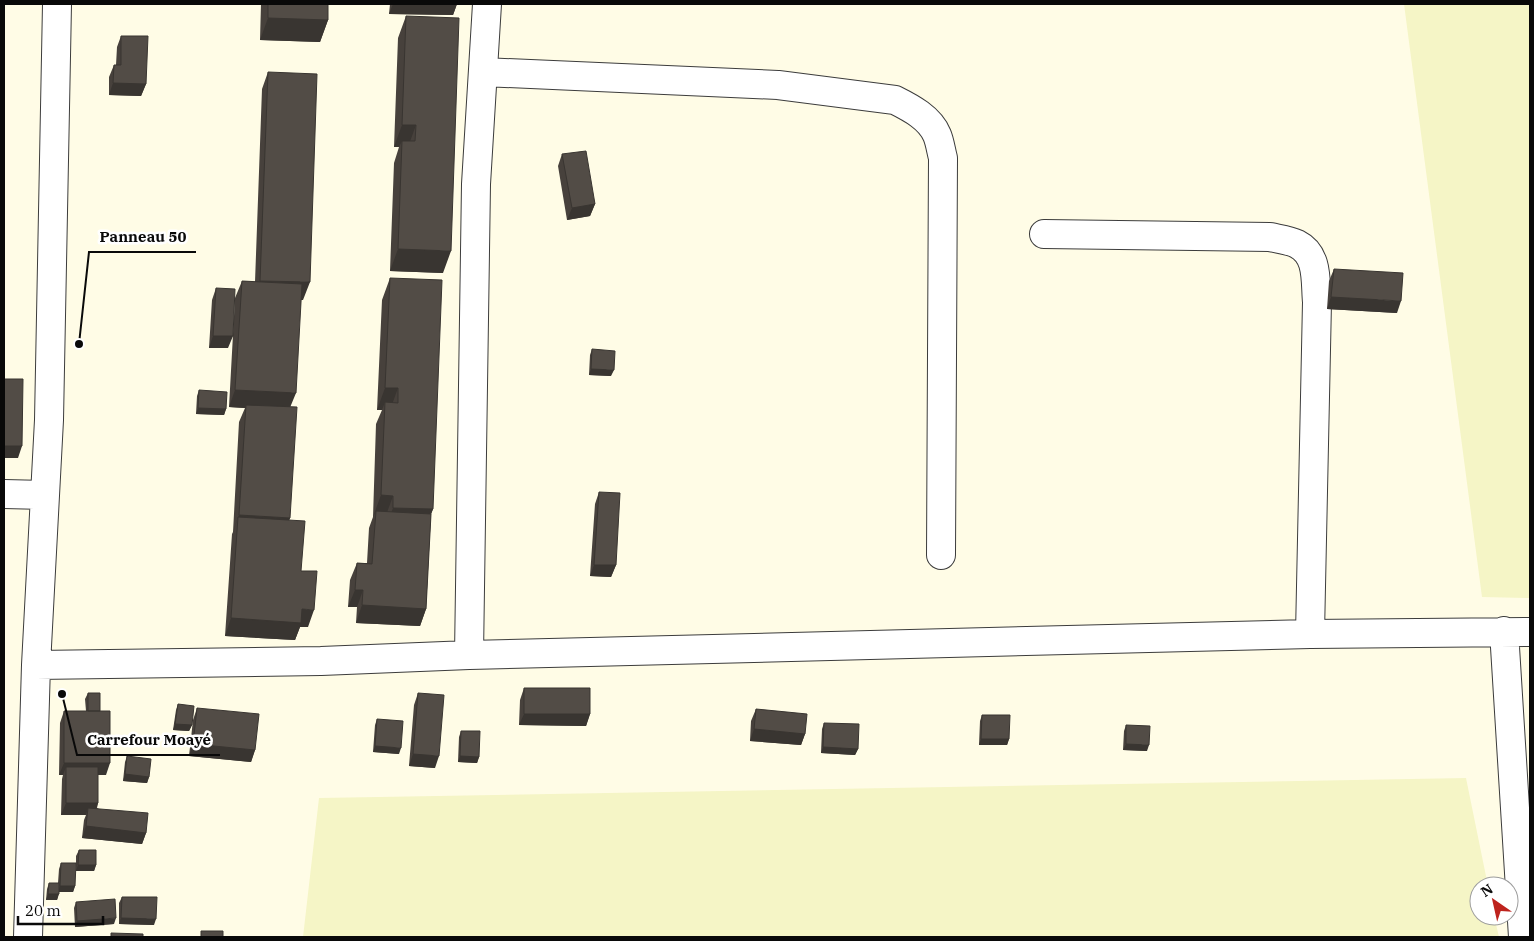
<svg xmlns="http://www.w3.org/2000/svg" width="1534" height="941" font-family="'IBM Plex Serif',serif">
	<style>
		.farmland { fill: #f5f5c6 }
		.lines { fill: none; stroke-linecap: round; stroke-linejoin: round }
		.minor-casing { stroke: #3c3c3c; stroke-width: 30 }
		.minor { stroke: #fff; stroke-width: 28 }
		.wall { fill: #47413c }
		.shaded-wall { fill: #393531 }
		.building { fill: #524c46; stroke: #393531 }
		.leader { fill: none; stroke: #090909; stroke-width: 2 }
		.callout-dot { fill: #090909; stroke: #fff; stroke-width: 2 }
		.callout-label { font-size: 15px; text-anchor: middle; font-weight: bold; fill: #090909; stroke: #fff; stroke-width: 5; stroke-linejoin: round; paint-order: stroke }
	</style>
	<rect width="100%" height="100%" fill="#fffce6"/>
	<!-- farmland -->
	<path class="farmland" d="M1404 4H1530V598L1482 597Z
		M1466 778 1488 886H1479V916H1494L1499 937H303L319 798Z"/>
	<g class="lines">
		<!-- minor casing -->
		<g class="minor-casing">
			<path id="minor" d="M483 72 778 85 895 100C911 108 930 118 937 135 940 142 941 151 943 158L941 555
				M1044 234 1270 237C1279 239 1289 240 1297 244 1319 255 1315 282 1317 302L1310 634
				M4 494 45 495
				M1504 631 1523 937
				M469 655 476 184 487 4
				M36 665 321 661 469 655 1310 634 1530 632
				M28 937 36 665 49 420 57 4"/>
		</g>
		<!-- minor -->
		<use href="#minor" class="minor"/>
	</g>
	<!-- wall -->
	<path class="wall" d="M261 4H328V20L320 42 260 40Z
		M390 4H457L453 15 389 14Z
		M406 16 443 273 390 271 394 163 399 147H394L398 38Z
		M121 36 146 84 141 96 109 95V77L114 65H116L117 47Z
		M268 72 303 300H301L290 407V518L289 520 301 571 308 627H300L295 640 225 636 232 534 233 532 239 422 245 408 229 407 235 298 242 281 255 282 262 89Z
		M562 154 595 204 590 216 567 220 558 166Z
		M1334 269 1397 313 1327 309 1329 281Z
		M390 278 433 509 431 514 426 609 420 626 356 623 357 607H348L350 580 357 563H367L369 528 373 517 376 424 382 410H377L382 300Z
		M216 288 228 348H209L212 300Z
		M592 349 611 376 589 375 590 355Z
		M199 390 226 409 224 415 196 414 197 396Z
		M599 492 616 565 611 577 590 576 595 504Z
		M524 688 590 714 586 726 519 725 520 700Z
		M88 693 100 711 106 775H98V803L97 808 146 833 142 844 82 838 84 820 86 815H61L62 779 63 775H59L60 723 64 711H86L85 699Z
		M418 693 435 768 409 766 414 705Z
		M178 704 192 725 189 731 173 730 176 710Z
		M197 708 255 750 251 762 189 756 193 720Z
		M756 709 805 734 801 745 750 741 751 721Z
		M982 715 1009 739 1007 745H979L980 721Z
		M377 719 399 754 373 752 375 725Z
		M824 723 858 749 855 755 821 753 822 729Z
		M1126 725 1147 751 1123 750 1124 731Z
		M461 731 479 757 477 763 458 762 459 737Z
		M127 756 149 777 147 783 123 781 125 762Z
		M79 850 96 865 94 871H76V856Z
		M61 863 75 886 73 892H59L57 900H46L47 889 49 883H58L59 869Z
		M122 897 154 925 119 924V903Z
		M76 902 114 924 75 927 74 908Z"/>
	<!-- shaded-wall -->
	<path class="shaded-wall" d="M393 4H457L453 15 389 14Z
		M268 18 328 20 320 42 260 40Z
		M113 83 146 84 141 96 109 95Z
		M402 125H416L408 147 402 141 399 147H394Z
		M595 204 590 216 567 220 572 208Z
		M398 249 451 251 443 273 390 271Z
		M260 281 310 282 303 300 254 298Z
		M1331 297 1401 301 1397 313 1327 309Z
		M213 336H233L228 348H209Z
		M591 369 614 370 611 376 589 375Z
		M385 388H398L390 410 385 402 382 410H377Z
		M235 390 296 393 289 410 246 405 245 408 229 407Z
		M198 408 226 409 224 415 196 414Z
		M4 446H22L18 458H4Z
		M381 495 393 496 385 518 376 511 373 517Z
		M393 508 433 509 425 531 385 530Z
		M239 515 290 518 284 535 238 517 233 532Z
		M594 565H616L611 577 590 576Z
		M355 590H363L357 607H348Z
		M362 605 426 609 420 626 356 623Z
		M302 609 314 610 308 627H300L295 640 225 636 231 618Z
		M524 714H590L586 726 519 725Z
		M175 724 192 725 189 731 173 730Z
		M754 729 805 734 801 745 750 741Z
		M981 739H1009L1007 745H979Z
		M193 744 255 750 251 762 189 756Z
		M1126 744 1149 745 1147 751 1123 750Z
		M375 746 401 748 399 754 373 752Z
		M823 747 858 749 855 755 821 753Z
		M413 754 439 756 435 768 409 766Z
		M460 756 479 757 477 763 458 762Z
		M64 763H110L106 775H66V767L63 775H59Z
		M125 774 149 777 147 783 123 781Z
		M66 803H98L94 815 88 808 86 815H61Z
		M86 826 146 833 142 844 82 838Z
		M78 865H96L94 871H76Z
		M60 886H75L73 892H58Z
		M48 894H59L57 900H46Z
		M116 918 114 924 75 927 77 921Z
		M121 918 156 919 154 925 119 924Z"/>
	<!-- building -->
	<path class="building" d="M268 4H328V20L268 18Z
		M406 16 459 18 451 251 398 249 402 141H415L416 125H402Z
		M121 36H148L146 84 113 83 114 65H121Z
		M268 72 317 74 310 282 260 281Z
		M586 151 595 204 572 208 562 154Z
		M1334 269 1403 273 1401 301 1331 297Z
		M390 278 442 280 433 509 393 508V496L381 495 385 402 398 403V388H385Z
		M242 281 302 284 296 393 235 390Z
		M216 288 235 289 233 336H213Z
		M592 349 615 351 614 370 591 369Z
		M4 379H23L22 446H4Z
		M199 390 227 392 226 409 198 408Z
		M246 405 297 407 290 518 239 515Z
		M599 492 620 493 616 565H594Z
		M376 511 431 514 426 609 362 605 363 590H355L357 563 372 564Z
		M238 517 305 521 301 571H317L314 610 302 609 301 623 231 618Z
		M524 688H590V714H524Z
		M88 693H100V711H88Z
		M418 693 444 695 439 756 413 754Z
		M178 704 194 706 192 725 175 724Z
		M197 708 259 714 255 750 193 744Z
		M756 709 807 714 805 734 754 729Z
		M64 711H110V763H64Z
		M982 715H1010L1009 739H981Z
		M377 719 403 721 401 748 375 746Z
		M824 723 859 724 858 749 823 747Z
		M1126 725 1150 726 1149 745 1126 744Z
		M461 731H480L479 757 460 756Z
		M127 756 151 759 149 777 125 774Z
		M66 767H98V803H66Z
		M88 808 148 813 146 833 86 826Z
		M79 850H96V865H78Z
		M61 863H76L75 886H60Z
		M49 883H59V894H48Z
		M122 897H157L156 919 121 918Z
		M115 899 116 918 77 921 76 902Z
		M201 931H223V937H201Z
		M111 933 143 934V937H111Z"/>
	<!-- callouts -->
	<path class="leader" d="M79 344L89 252H196M62 694L77 755H220"/>
	<g class="callout-dot">
		<circle cx="79" cy="344" r="5"/>
		<circle cx="62" cy="694" r="5"/>
	</g>
	<g class="callout-label">
		<text x="143" y="242">Panneau 50</text>
		<text x="149" y="745">Carrefour Moayé</text>
	</g>
	<!-- border -->
	<rect width="1534" height="941" fill="none" stroke="#090909" stroke-width="10"/>
	<!-- north arrow -->
	<g transform="translate(1494 901) rotate(326)"><circle r="24" fill="#ffffff" stroke="#9d9d9d"/>
	<path d="M0-4L9 19L0 12L-9 19Z" fill="#be231d"/>
	<text y="-8" font-size="14" font-weight="bold" text-anchor="middle" fill="#090909">N</text>
	</g>
	<!-- scale -->
	<path d="M18 916v8h85v-8" fill="none" stroke="#090909" stroke-width="2.5"/>
	<text x="25" y="916" font-size="15" fill="#090909" stroke="#ffffff" stroke-width="4" paint-order="stroke">20 m</text>
</svg>
